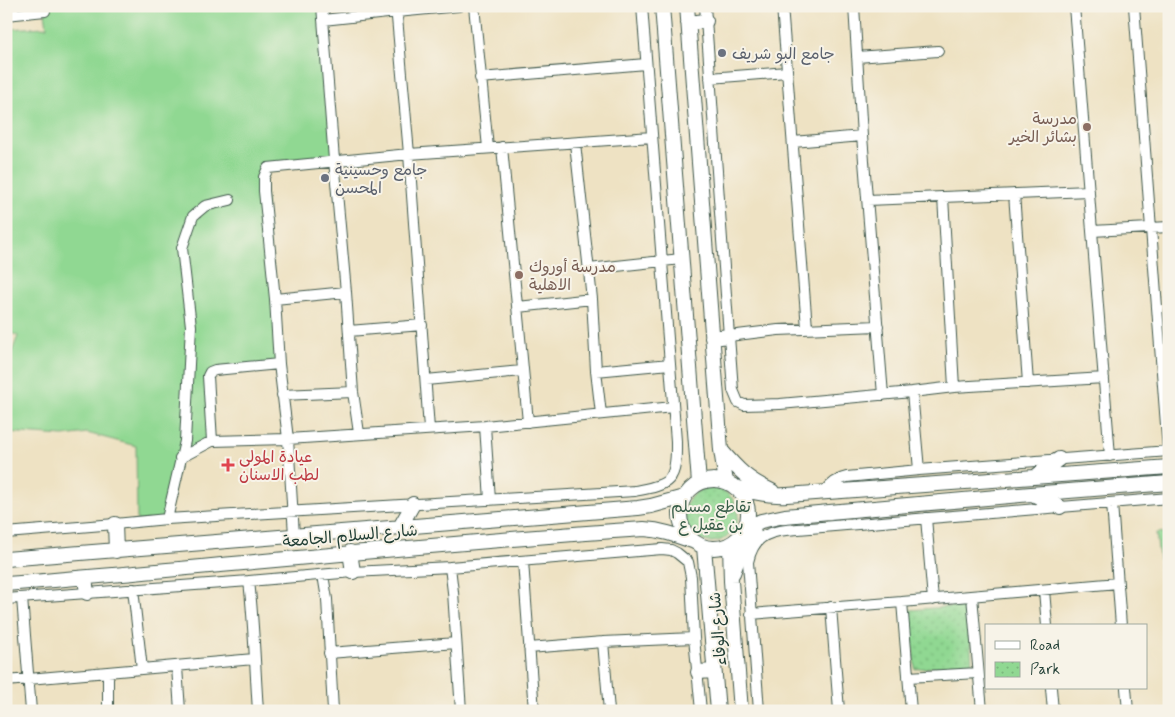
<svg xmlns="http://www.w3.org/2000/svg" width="1175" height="717" font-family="Mynerve,'Playpen Sans Arabic',sans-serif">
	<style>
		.grass { fill: #90d892; stroke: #588a63 }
		.park { fill: url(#park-dots); stroke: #588a63 }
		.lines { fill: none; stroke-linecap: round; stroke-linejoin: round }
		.minor-casing { stroke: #3e5649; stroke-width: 12 }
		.major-casing { stroke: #3e5649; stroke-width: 16 }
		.minor { stroke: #fff; stroke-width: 10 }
		.major { stroke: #fff; stroke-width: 14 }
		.worship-dot { fill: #6b7280; stroke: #f7f3e8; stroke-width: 2 }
		.education-dot { fill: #8d6e63; stroke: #f7f3e8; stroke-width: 2 }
		.health-dot { fill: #e0444e; stroke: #f7f3e8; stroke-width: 2 }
		.labels { text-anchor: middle; stroke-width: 4; stroke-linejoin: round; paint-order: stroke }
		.worship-label { font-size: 16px; fill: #5b616d; stroke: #f7f3e8; text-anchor: start }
		.education-label { font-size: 16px; fill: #785e54; stroke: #f7f3e8; text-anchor: end }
		.health-label { font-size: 16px; fill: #be3a42; stroke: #f7f3e8; text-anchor: start }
		.park-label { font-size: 16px; fill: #365c47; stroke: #f7f3e8 }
		.street-label { font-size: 16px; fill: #1f3d34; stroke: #f7f3e8 }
	</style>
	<defs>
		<pattern id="park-dots" width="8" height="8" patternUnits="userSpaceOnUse" patternTransform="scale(1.25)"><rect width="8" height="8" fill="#90d892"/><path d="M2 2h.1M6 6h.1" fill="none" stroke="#7cba7e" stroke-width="1.8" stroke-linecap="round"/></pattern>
	</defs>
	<rect width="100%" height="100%" fill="#f7f3e8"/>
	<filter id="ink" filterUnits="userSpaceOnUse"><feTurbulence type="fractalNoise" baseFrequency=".02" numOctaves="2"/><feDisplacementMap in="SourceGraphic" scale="10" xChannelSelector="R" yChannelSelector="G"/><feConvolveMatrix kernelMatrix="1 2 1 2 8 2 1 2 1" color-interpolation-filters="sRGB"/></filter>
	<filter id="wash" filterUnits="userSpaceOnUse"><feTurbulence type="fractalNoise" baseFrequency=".0096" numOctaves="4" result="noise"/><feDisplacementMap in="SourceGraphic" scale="20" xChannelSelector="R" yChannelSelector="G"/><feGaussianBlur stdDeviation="1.12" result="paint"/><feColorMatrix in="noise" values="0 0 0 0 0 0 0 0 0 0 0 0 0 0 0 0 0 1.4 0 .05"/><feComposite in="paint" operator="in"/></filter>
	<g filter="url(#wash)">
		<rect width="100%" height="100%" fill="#eee2c3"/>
		<!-- grass -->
		<path class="grass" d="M44 6H322L334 160 268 168 264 177 279 364 213 371 212 441 180 458 167 519 137 522 136 446 87 433 64 436 6 432V367L18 336 6 331V29L47 27Z
			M1169 532V580L1162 581 1156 533Z"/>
		<!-- park -->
		<path class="park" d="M684 515a27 27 0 1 1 54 0a27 27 0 1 1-54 0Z
			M968 605 972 664 915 669 910 610Z"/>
	</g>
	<g filter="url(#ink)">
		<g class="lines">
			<!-- minor casing -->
			<g class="minor-casing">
				<path id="minor" d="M322 6 334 160 346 292 353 392 359 433
					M396 6 409 154 429 429
					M474 6 488 148
					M705 6 729 336
					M782 6 807 328
					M854 6 862 136 883 395
					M1074 6 1110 456
					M1134 6 1168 451
					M6 15 45 11 44 6
					M323 20 397 12 459 6
					M857 57 938 51
					M480 78 646 64
					M710 78 787 72
					M793 142 862 136
					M575 143 592 299 596 371 601 414
					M502 147 528 422
					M1014 194 1028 383
					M943 197 954 387
					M867 200 1089 191
					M1092 231 1169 227
					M589 269 681 259
					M275 299 346 292
					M518 307 592 299
					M878 326 778 330 729 336 733 390 738 402 744 405 780 404 912 392 954 387 1104 378
					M349 331 422 325
					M596 371 670 364
					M426 380 522 371
					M912 392 919 470
					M282 395 353 392
					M485 426 490 500
					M212 441 208 376 210 372 215 370 279 364
					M180 458 212 441 288 439 485 426 673 407
					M825 492C831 484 837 479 847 477L919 470 1169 451
					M1112 503 1121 626
					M926 518 933 600
					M167 519 185 441 191 326 182 248 193 216 205 206 230 200
					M6 533 115 524 167 519 635 491C644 489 662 487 669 479 677 471 676 452 676 441L642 6
					M294 535 288 439 279 364 275 299 264 191V177L268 168 409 154 652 137
					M523 561 534 711
					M450 567 453 592 461 711
					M323 575 327 599 333 711
					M249 581C254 624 255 668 258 711
					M133 589 142 669
					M1044 590 1047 626
					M972 596 982 711
					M22 598 31 711
					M6 599 249 581 353 572 450 567 662 549 671 550 677 553 688 562 691 577 694 638 701 711
					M902 602 911 711
					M831 607 839 711
					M751 614 902 602 1118 583
					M603 642 609 711
					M529 648 603 642 694 638
					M329 653 456 643
					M177 667 180 711
					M108 672V711
					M908 677 978 673
					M6 681 254 659
					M1051 688 1053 711
					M1126 688 1128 711
					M759 711 748 562C753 539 765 532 786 530L1169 498"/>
			</g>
			<!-- major casing -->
			<g class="major-casing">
				<path id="major" d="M662 6 699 483
					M687 6 721 450 726 482
					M688 23 706 21
					M712 338 729 336
					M721 450C738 470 748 480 772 491
					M1035 477 1059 459
					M680 514a34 34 0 1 1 68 0a34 34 0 1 1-68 0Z
					M736 487C753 493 769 496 787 495L1169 467
					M1032 494 1060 507
					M115 524 116 551
					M400 527 413 504
					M746 528 761 521 785 516 1031 494 1169 483
					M730 545 731 581 741 711
					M704 547 718 711
					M350 552 353 572
					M6 559 638 508 651 506 684 497
					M733 573C738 559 743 543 754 533
					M85 578 87 593
					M6 584C219 567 431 543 644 529 663 530 678 536 695 542
					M698 672 714 671"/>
			</g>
			<!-- minor -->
			<use href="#minor" class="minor"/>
			<!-- major -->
			<use href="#major" class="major"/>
		</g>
	</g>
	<!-- markers -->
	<g class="worship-dot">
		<circle cx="722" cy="53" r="5"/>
		<circle cx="325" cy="178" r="5"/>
	</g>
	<g class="education-dot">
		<circle cx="1087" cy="127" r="5"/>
		<circle cx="519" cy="275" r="5"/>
	</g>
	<path class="health-dot" d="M225.5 457.5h5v5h5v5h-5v5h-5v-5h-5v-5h5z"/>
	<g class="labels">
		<!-- worship labels -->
		<g class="worship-label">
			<text x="732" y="59">جامع البو شريف</text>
			<text x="335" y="175">جامع وحسينية<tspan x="335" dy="18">المحسن</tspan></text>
		</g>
		<!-- education labels -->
		<g class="education-label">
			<text x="1077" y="124">مدرسة<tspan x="1077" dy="18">بشائر الخير</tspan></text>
			<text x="529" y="272" text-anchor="start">مدرسة أوروك<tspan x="529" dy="18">الاهلية</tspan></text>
		</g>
		<!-- health labels -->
		<g class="health-label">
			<text x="239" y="462">عيادة المولى<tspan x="239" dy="18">لطب الاسنان</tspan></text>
		</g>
		<!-- park labels -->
		<g class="park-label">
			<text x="711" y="512">تقاطع مسلم<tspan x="711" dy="18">بن عقيل ع</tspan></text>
		</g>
		<!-- street labels -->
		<g class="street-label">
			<text transform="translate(350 535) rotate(-5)" y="6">شارع السلام الجامعة</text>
			<text transform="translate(717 629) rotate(-95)" y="6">شارع الوفاء</text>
		</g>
	</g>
	<!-- margin -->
	<rect width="1175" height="717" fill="none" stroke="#f7f3e8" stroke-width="25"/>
	<!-- legend -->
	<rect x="985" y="624" width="162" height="65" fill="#f7f3e8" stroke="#a1aaa0"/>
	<rect x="995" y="641" width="25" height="8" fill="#ffffff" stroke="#a1aaa0"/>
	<text x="1030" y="650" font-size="15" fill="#1f3d34">Road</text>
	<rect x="995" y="662" width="25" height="15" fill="url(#park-dots)" stroke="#a1aaa0"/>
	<text x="1030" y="674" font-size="15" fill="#1f3d34">Park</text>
</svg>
